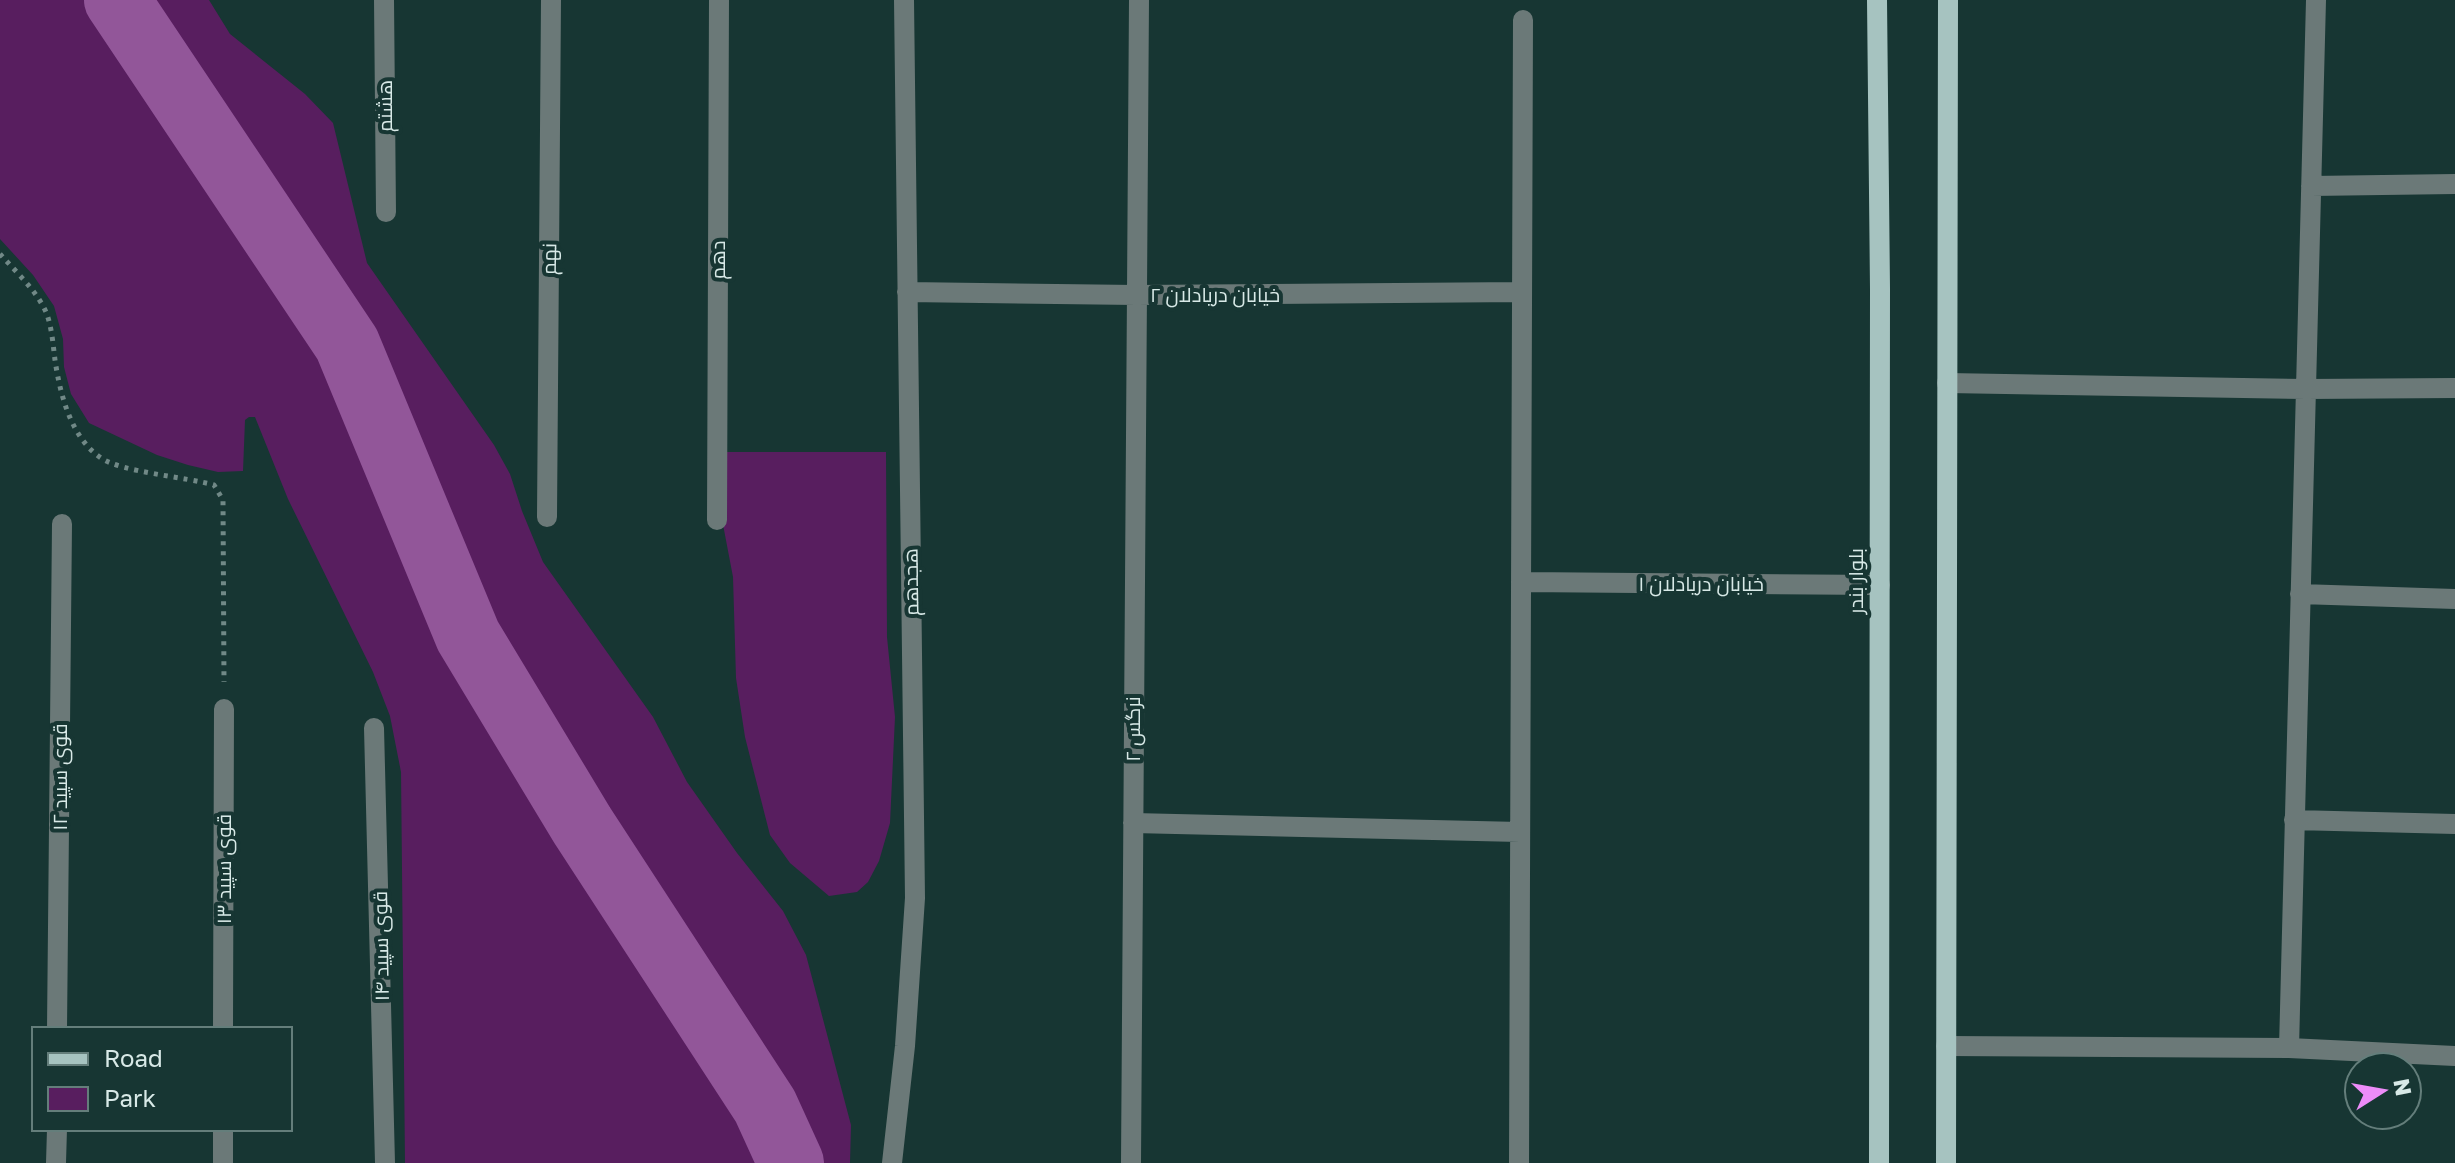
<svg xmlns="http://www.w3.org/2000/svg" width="2455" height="1163" font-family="'Golos Text',Cairo,sans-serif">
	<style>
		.green { fill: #581e5f }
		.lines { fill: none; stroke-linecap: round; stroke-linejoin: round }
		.river { stroke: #925699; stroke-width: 66 }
		.path { stroke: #718987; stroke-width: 5; stroke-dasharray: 4 6; stroke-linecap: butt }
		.minor { stroke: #6b7978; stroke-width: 20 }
		.major { stroke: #a6c3c0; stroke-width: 20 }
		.labels { text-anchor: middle; stroke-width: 8; stroke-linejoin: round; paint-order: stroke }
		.street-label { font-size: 20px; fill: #d8e9e7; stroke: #173633 }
	</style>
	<rect width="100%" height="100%" fill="#173633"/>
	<!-- green -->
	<path class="green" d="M0 0H209L230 34 305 94 333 123 367 263 494 445 510 474 522 511 543 562 653 717 687 782 737 853 783 911 806 955 851 1125 850 1163H405L401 772 390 716 373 672 288 499 255 417H249L245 420 243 471 218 472 188 465 157 455 89 423 71 394 64 367 63 339 54 306 33 275 0 239Z
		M724 452H886L887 637 895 717 890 823 879 861 868 882 857 892 829 896 790 863 770 835 745 737 736 678 733 577 721 514Z"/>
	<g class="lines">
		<!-- river -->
		<path class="river" d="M117 0 347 344 468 636 582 825 765 1106 791 1163"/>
		<!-- path -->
		<path class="path" d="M0 254C16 272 36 290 46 312 52 327 53 345 55 360 60 394 71 438 101 458 121 472 186 477 214 485L223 500 224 682"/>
		<!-- minor -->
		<path class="minor" d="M384 0 386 212
			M2311 186 2455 184
			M907 292 1136 295 1522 292
			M1947 383 2306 389 2455 388
			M547 517 551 0
			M717 520 719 0
			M1521 582 1880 585
			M2300 594 2455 599
			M374 728 385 1163
			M2294 820 2455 824
			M1133 823 1520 832
			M57 1029 62 524
			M223 1029 224 709
			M1946 1046 2289 1048 2316 0
			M2289 1048 2455 1056
			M56 1163 57 1129
			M223 1163V1129
			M892 1163 905 1046 915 898 904 0
			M1131 1163 1139 0
			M1519 1163 1523 20"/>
		<!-- major -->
		<path class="major" d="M1877 0 1880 289 1879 1163
			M1946 1163 1948 0"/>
	</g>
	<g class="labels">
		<!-- street labels -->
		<g class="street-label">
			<text transform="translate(385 106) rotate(-90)" y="7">هشتم</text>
			<text transform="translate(549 259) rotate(-89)" y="7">نهم</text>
			<text transform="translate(718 260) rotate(-90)" y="7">دهم</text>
			<text x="1215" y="302">خیابان دریادلان ۲</text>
			<text transform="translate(1856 581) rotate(-90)" y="7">بلوار بندر</text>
			<text transform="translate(911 582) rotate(-91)" y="7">هجدهم</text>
			<text x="1701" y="591">خیابان دریادلان ۱</text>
			<text transform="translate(1133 729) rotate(-90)" y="7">نرگس ۲</text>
			<text transform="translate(60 777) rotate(-90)" y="7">قوی سپید ۱۲</text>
			<text transform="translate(224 869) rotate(-90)" y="7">قوی سپید ۱۳</text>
			<text transform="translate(381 946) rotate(-91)" y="7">قوی سپید ۱۴</text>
		</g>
	</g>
	<!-- legend -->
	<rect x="32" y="1027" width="260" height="104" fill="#173633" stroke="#647e7b" stroke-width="2"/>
	<rect x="48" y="1053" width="40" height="12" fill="#a6c3c0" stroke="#647e7b" stroke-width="2"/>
	<text x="104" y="1067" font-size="24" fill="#d8e9e7">Road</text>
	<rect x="48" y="1087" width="40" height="24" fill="#581e5f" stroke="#647e7b" stroke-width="2"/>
	<text x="104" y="1107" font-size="24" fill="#d8e9e7">Park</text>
	<!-- north arrow -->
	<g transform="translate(2383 1091) rotate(79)"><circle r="38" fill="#173633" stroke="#647e7b" stroke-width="2"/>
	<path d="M0-6L14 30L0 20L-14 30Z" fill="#ed8cf9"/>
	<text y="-12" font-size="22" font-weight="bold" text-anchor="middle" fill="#d8e9e7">N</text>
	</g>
</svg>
